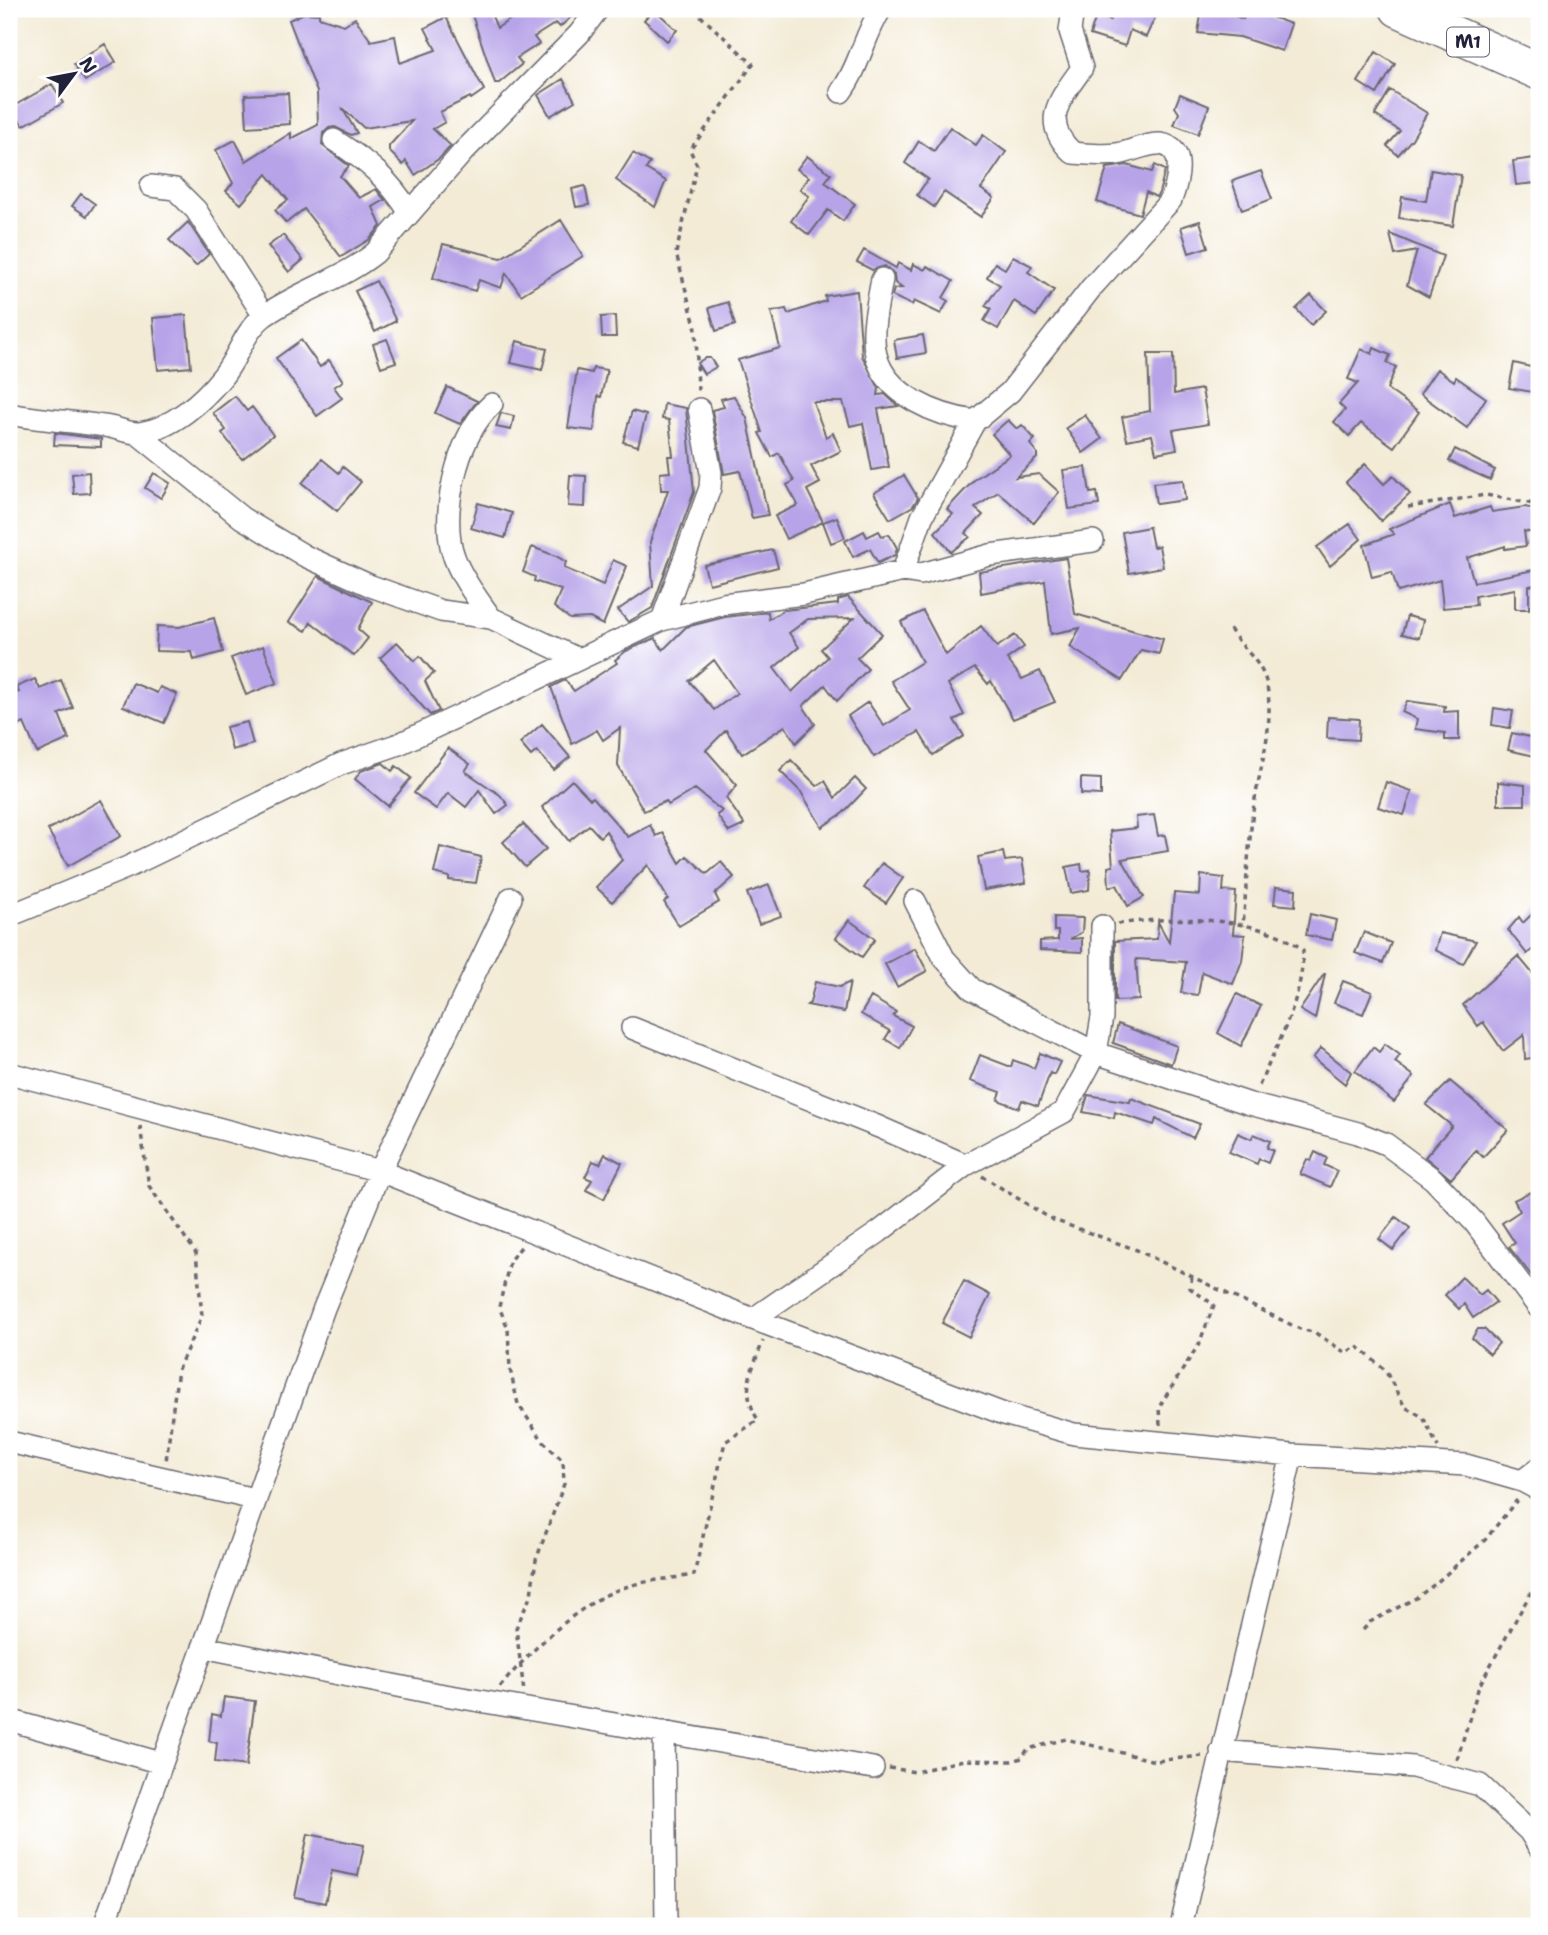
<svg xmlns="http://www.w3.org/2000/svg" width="1548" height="1935" font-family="'Shantell Sans',sans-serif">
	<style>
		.building { fill: #b6a3e8; fill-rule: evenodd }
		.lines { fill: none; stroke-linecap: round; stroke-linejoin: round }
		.minor-casing { stroke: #6b6871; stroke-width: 24 }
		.trunk-casing { stroke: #6b6871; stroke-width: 38 }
		.path { stroke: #6b6871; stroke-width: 3.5; stroke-dasharray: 5 5; stroke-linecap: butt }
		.minor { stroke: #fff; stroke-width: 21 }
		.trunk { stroke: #fff; stroke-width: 35 }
		.labels { text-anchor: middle; stroke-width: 5; stroke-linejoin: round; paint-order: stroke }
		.shield { fill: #fff; stroke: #646476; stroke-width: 2 }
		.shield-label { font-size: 18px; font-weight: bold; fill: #22223b }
	</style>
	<rect width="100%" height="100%" fill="#fff"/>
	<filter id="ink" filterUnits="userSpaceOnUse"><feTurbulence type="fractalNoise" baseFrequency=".0143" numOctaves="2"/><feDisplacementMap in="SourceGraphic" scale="14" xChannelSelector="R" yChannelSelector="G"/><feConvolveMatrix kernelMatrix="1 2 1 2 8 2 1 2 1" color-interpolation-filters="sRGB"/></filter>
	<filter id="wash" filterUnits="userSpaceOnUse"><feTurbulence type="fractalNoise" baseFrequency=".00686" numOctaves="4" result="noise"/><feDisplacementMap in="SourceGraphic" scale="28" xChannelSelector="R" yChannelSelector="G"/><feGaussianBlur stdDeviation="1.57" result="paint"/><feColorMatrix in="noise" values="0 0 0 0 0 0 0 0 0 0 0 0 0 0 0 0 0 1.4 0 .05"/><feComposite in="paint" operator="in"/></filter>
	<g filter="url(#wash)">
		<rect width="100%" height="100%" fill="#f3ebd6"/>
		<g id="blocks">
			<!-- building -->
			<path class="building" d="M470 9H489L497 28 526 9H580L560 27 556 23 534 37 539 44 517 58 522 64 499 83H495Z
				M654 9 677 30 667 41 644 20Z
				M1113 9H1159L1146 37 1130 30 1125 46 1090 35 1096 16 1110 20Z
				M1202 9H1216L1243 19 1246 9H1250L1291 24 1282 51 1240 37 1198 33Z
				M304 13 319 14V17L344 25 355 18 371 41 395 36 400 63 436 50 425 28 446 17 484 90 471 99 470 97 440 112 445 122 433 129 451 146 440 158 415 175 406 161 403 165 389 151V146L412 121 364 128 342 108 357 133 351 135 335 127 329 128 323 133 322 145 349 166 340 176 359 198 376 189 385 200 373 207 381 226 370 239 341 257 304 209 286 223 275 210 288 200 267 174 241 204 226 191 233 183 216 150 235 140 246 161 291 133V139L318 125 317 92 289 20Z
				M105 44 116 62 85 81 74 64Z
				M1376 52 1395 64 1377 94 1358 82Z
				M563 79 575 101 550 116 538 95Z
				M52 84 63 103 23 126 12 107Z
				M1390 90 1427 113 1412 139 1398 155 1387 146 1400 131 1375 115Z
				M288 93 290 124 247 127 245 95Z
				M1180 94 1209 106 1198 134 1174 125 1179 113 1175 107Z
				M950 127 976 145 983 135 1006 152 981 189 994 198 981 217 944 192 934 207 917 195 928 179 905 163 919 141 934 151Z
				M633 153 650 163 646 169 666 181 655 207 616 180Z
				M807 156 831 174 825 182 855 204 843 221 828 210 809 235 791 221 809 196 800 189 809 177 797 169Z
				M1534 158 1536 183 1516 185 1513 161Z
				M1127 165 1152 172 1155 165 1165 170 1159 193 1156 197 1146 192 1140 214 1097 202 1107 168Z
				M1431 170 1461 175 1453 226 1399 218 1402 197 1426 201Z
				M1261 171 1272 199 1242 210 1232 181Z
				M585 186 589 205 576 207 572 189Z
				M81 194 95 204 87 216 72 206Z
				M561 220 583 256 521 295 506 273 501 288 479 280 475 291 433 278 443 244 501 258Z
				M1200 221 1208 247 1189 253 1181 227Z
				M188 222 209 254 196 266 169 240Z
				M1390 234 1443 256 1429 297 1407 285 1417 251 1395 255Z
				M283 235 303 260 289 272 268 246Z
				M864 250 896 268 898 263 911 270 913 264 925 270 927 266 953 281 943 298 948 301 941 314 914 301 912 305 892 296 894 289 902 288 895 283 894 274 885 266 872 270 857 262Z
				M1013 256 1032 266 1028 272 1054 290 1036 316 1014 301 998 329 984 321 991 309 985 306 1000 285 987 277 995 263 1005 269Z
				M376 281 396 321 375 332 355 291Z
				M857 291 862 356 879 388 878 395 885 394 898 406 878 409 889 467 872 470 863 423 850 426 843 402H813L826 437 833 433 841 451 811 466 820 483 807 490 823 522 786 539 775 516 798 505 787 485 794 481 779 453 772 457 759 433 762 432 738 360 780 348 771 312 786 309 788 314 826 301 825 296Z
				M1311 295 1326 311 1311 325 1296 309Z
				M728 302 735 325 716 331 709 308Z
				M186 315 191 367 158 370 153 318Z
				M615 316 616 337H602L601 317Z
				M923 335 926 353 897 358 894 340Z
				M387 339 396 362 381 367 373 344Z
				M301 340 320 367 329 360 343 381 334 387 342 398 317 416 276 358Z
				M517 341 547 349 542 370 511 363Z
				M1374 348 1390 355 1387 363 1396 367 1387 389 1419 412 1394 447 1361 423 1349 436 1334 422 1345 410 1339 404 1358 383 1348 379 1361 349 1372 354Z
				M1148 354H1173L1174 394 1202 389 1208 424 1173 430 1177 449 1156 453 1152 435 1127 440 1122 417 1150 411Z
				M705 358H710L716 367 704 374 697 363Z
				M1514 363 1539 369V393L1509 388Z
				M593 368 607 370 601 397 598 396 594 431 568 428 577 370 592 373Z
				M1437 369 1454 381 1456 377 1486 398 1467 428 1420 394Z
				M447 387 477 401 460 424 435 413Z
				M235 396 247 411 252 407 273 435 242 459 222 433 226 430 213 413Z
				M734 396 747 418 768 515 752 518 740 471 724 474 712 410 724 407 721 399Z
				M664 404 686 408 694 492 652 608 628 622 618 610 653 586 650 542 668 490H661L660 473 670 472 668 456H673L669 420 662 419Z
				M632 411 646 415 638 446 623 442Z
				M501 413 514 416 511 430 496 427Z
				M1085 415 1102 439 1083 453 1066 428Z
				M1008 420 1017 429 1022 425 1035 439 1030 444 1037 453V458L1016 477 1039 474 1059 492 1034 523 998 492 975 508 983 515 966 533 970 537 951 552 935 532 953 514 947 509 975 479 1010 455 992 434Z
				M55 433 101 439V447L54 445Z
				M1455 449 1495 470 1490 480 1449 461Z
				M322 459 339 473 343 467 361 482 337 511 302 483Z
				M1365 464 1384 484 1393 476 1410 494 1381 521 1346 482Z
				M1086 467 1090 493 1097 492 1099 505 1069 509 1063 470Z
				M89 472 90 493 74 494 72 474Z
				M154 473 170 483 161 498 145 488Z
				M570 475 586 476 585 507 568 506Z
				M904 475 918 498 913 506 890 519 874 493Z
				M1183 480 1185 500 1156 504 1153 483Z
				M478 503 512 513 505 538 471 528Z
				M1450 504 1455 518 1490 507 1492 512 1525 507 1539 510V534L1524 531 1526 546 1505 549V546L1467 558 1474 582 1539 569V584L1529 586V609H1515V589L1475 596 1476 605 1443 608 1440 580 1398 592 1392 572 1372 577 1364 545 1394 534 1389 529Z
				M837 517 845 538 831 543 823 522Z
				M1350 524 1361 539 1330 566 1317 547Z
				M1149 527 1153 547 1159 546 1163 567 1129 573 1122 532Z
				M864 531 867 537 879 531 882 536 889 534 897 548 895 555 878 563 870 549 853 557 845 541Z
				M532 547 556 556 566 562 564 568 603 585 613 560 627 566 603 625 590 618 570 619 554 607 561 590 534 581 535 577 523 572Z
				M773 550 778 567 709 584 704 565Z
				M1066 558 1075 614 1163 639 1159 654 1141 650 1122 680 1070 647 1080 628 1051 634 1045 581 981 593 979 572Z
				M318 576 372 602 358 629 368 638 354 656 311 622 306 631 289 622Z
				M848 597 882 634 857 658 868 669 837 701 825 685 803 706 815 724 796 743 785 726 742 754 726 730 706 750 737 785 726 798 744 824 742 826 729 832 717 815 722 811 695 789 668 805 666 801 644 811 618 766 620 728 603 740 597 730 572 744 551 687 565 680 574 691 617 663 615 660 626 651 655 638 663 650 686 627 725 617 768 612 769 619 784 610 838 604V600ZM854 618 821 649 828 657 792 692 774 668 799 647 789 633 808 619ZM714 660 737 693 714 710 689 681Z
				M923 611 946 655 981 626 997 647 1015 635 1024 647 1007 659 1022 679 1040 671 1055 702 1013 719 991 681 988 684 975 668 948 684 964 715 954 720 964 736 933 755 919 732 874 757 848 716 868 702 884 726 910 710 891 681 922 662 901 622Z
				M1407 616 1423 620 1419 638 1402 634Z
				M214 618 223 652 194 660 192 652 156 651 157 626 179 627Z
				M397 642 415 661 420 656 434 673 425 681 439 711 430 715 380 658Z
				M263 646 277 683 246 695 231 658Z
				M35 679 40 689 61 680 73 708 59 714 69 739 37 753 24 723 9 730V696L19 692 16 687Z
				M133 683 157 693 160 687 177 694 164 723 123 706Z
				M1407 701 1445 706 1444 712 1459 711V740H1445V733L1415 729 1417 719 1402 712Z
				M1494 708 1513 711 1510 728 1492 725Z
				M1328 717 1359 719 1358 740 1327 738Z
				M247 722 253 744 232 750 226 727Z
				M542 724 570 757 554 770 537 751 531 756 520 743Z
				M1512 733 1539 739V757L1508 750Z
				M448 748 470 764 465 771 500 795 508 805 496 814 479 790 466 807 448 793 436 809 414 793Z
				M791 760 817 786 825 781 835 798 855 778 866 789 843 813 822 827 801 792 780 771Z
				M383 763 392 771 396 766 411 778 388 806 355 779 361 771Z
				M1081 778 1101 779V795L1081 794Z
				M572 780 590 799 593 797 628 837 650 825 656 836 663 833 680 863 687 856 707 874 721 862 734 877 715 894 719 902 679 926 664 902 668 899 648 865 612 902 596 887 622 860 606 831 600 837 589 825 569 841 542 807Z
				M1386 782 1412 791 1404 815 1378 807Z
				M1498 782 1525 785V805H1498Z
				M101 800 121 836 68 866 48 830Z
				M1154 815 1158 836 1165 835 1168 851 1122 859 1144 897 1128 906 1117 885 1109 887 1108 867 1113 866 1110 831 1137 828 1136 817Z
				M523 824 546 849 525 867 503 842Z
				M440 847 481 857 476 883 449 880V877L434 873Z
				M1003 852 1005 861 1022 859 1026 883 984 890 978 857Z
				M882 863 903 878 886 903 864 888Z
				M1081 864 1082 871 1090 870 1089 890 1071 893 1066 867Z
				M1201 875 1224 878 1223 891 1236 892 1233 934 1245 935 1242 961 1233 984 1202 972 1198 995 1181 993 1186 962 1136 959 1139 1000 1115 1001V941L1157 939 1158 922 1169 942 1174 893 1200 895Z
				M769 885 781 916 759 924 747 893Z
				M1276 887 1296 889 1295 906 1274 904Z
				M1539 907V944L1527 954 1508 930 1519 917 1523 923Z
				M1310 914 1336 920 1332 940 1306 935Z
				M1054 917 1083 918 1082 932 1070 939 1082 938V952L1040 950V941L1058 940V931H1054Z
				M849 920 875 939 862 957 836 938Z
				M1364 932 1391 943 1383 963 1355 953Z
				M1440 933 1476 941 1463 964 1435 950Z
				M915 948 927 971 897 987 885 964Z
				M1518 956 1539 981V1057L1525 1059 1524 1035 1503 1051 1483 1022 1478 1026 1463 1005Z
				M1324 974H1325L1315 1019 1300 1010Z
				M1343 981 1372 992 1363 1014 1334 1003Z
				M815 982 840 987 850 982 844 1012 807 1005 810 1003Z
				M1237 994 1261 1006 1241 1046 1218 1033Z
				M871 997 896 1012 893 1016 912 1026 900 1048 885 1039 890 1031 861 1014Z
				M1118 1024 1177 1046 1171 1064 1113 1043Z
				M1385 1044 1400 1055 1395 1062 1414 1076 1394 1102 1355 1071 1373 1047 1379 1052Z
				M1321 1048 1351 1072 1345 1084 1313 1058Z
				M1040 1053 1060 1062 1054 1075 1050 1073 1038 1106 1022 1100 1019 1108 998 1100 1001 1092 970 1081 980 1055 1011 1067 1013 1060 1034 1068Z
				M1450 1081 1508 1130 1483 1157 1476 1150 1451 1179 1425 1157 1452 1126 1426 1105Z
				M1088 1095 1130 1102 1131 1098 1200 1124 1193 1138 1156 1119 1154 1125 1115 1112 1114 1118 1083 1112Z
				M1238 1133 1251 1139 1254 1134 1270 1141 1267 1148 1273 1150 1268 1163 1259 1159 1257 1164 1229 1152Z
				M1315 1152 1327 1158 1324 1165 1337 1171 1330 1187 1300 1174 1307 1159 1311 1161Z
				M605 1154 622 1163 604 1199 586 1190 592 1180 585 1177 593 1161 600 1164Z
				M1530 1192 1539 1208V1270L1531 1275 1509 1247 1515 1243 1502 1223 1520 1211 1514 1200Z
				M1396 1217 1410 1228 1393 1250 1379 1239Z
				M1462 1277 1480 1295 1486 1290 1496 1302 1473 1318 1464 1304 1459 1309 1445 1295Z
				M964 1281 990 1295 969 1337 942 1323Z
				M1478 1329H1484L1499 1343 1490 1354 1472 1338Z
				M224 1697 255 1701 246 1766 215 1762 217 1743 209 1741 212 1714 221 1716Z
				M308 1834 364 1845 358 1876 332 1871 325 1903 295 1897Z"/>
		</g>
	</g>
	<g filter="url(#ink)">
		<use href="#blocks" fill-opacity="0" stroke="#6b6871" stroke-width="2"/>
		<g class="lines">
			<!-- minor casing -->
			<g class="minor-casing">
				<path id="minor" d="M841 92C860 66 864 35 881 9
					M334 140C368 162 388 178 410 213
					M151 186 175 189 196 210 264 316
					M882 279C878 303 870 331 876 355 886 396 938 416 975 421
					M9 414C40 420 72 421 104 426 115 427 129 434 140 433 171 429 203 401 222 377 238 358 244 331 264 316 299 291 341 280 375 253L463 152 579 34 598 9
					M138 434 242 518 305 556 371 586 441 611 491 618 576 658
					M903 571 922 517 975 421 1010 392 1092 287 1171 200C1177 184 1188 147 1160 144 1146 143 1131 152 1117 154 1103 156 1087 154 1073 153 1039 122 1060 99 1082 68L1070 31 1073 9
					M491 618C475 595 454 569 450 541 444 498 460 433 492 404
					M662 620 710 488 711 473 699 409
					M915 901 944 958 972 989 1096 1053 1250 1104 1358 1133 1386 1144 1433 1179 1474 1222 1539 1308
					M9 916 128 867 341 764 399 744 662 620 723 604 804 594 903 571 921 574 990 555 1093 541
					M632 1028 879 1127 966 1165
					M9 1073 380 1171 753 1319 1004 1414 1074 1434 1292 1455 1466 1465 1522 1481 1539 1490
					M753 1319 879 1232 966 1165 1064 1112 1096 1053 1102 1017V926
					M9 1442 254 1499
					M1522 1481 1539 1468
					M203 1647 433 1693 873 1768
					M9 1720 161 1763
					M664 1732 666 1926
					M1221 1751 1413 1767 1480 1785 1529 1831 1539 1847
					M104 1926 324 1308 380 1171 511 898
					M1181 1926 1292 1455"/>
			</g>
			<!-- trunk casing -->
			<g class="trunk-casing">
				<path id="trunk" d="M1398 9 1539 72"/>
			</g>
			<!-- path -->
			<path class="path" d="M693 9 753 64 690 150 697 165 676 253 696 329 698 393
				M1408 507 1486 495 1539 505
				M1230 629C1242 649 1263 662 1267 686 1275 732 1257 774 1252 819 1248 854 1246 890 1243 926
				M1118 924C1170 916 1261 915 1303 950 1303 1000 1277 1044 1258 1088
				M140 1126 149 1186 196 1253 202 1316 178 1369 166 1461
				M982 1176 1051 1219 1137 1250 1302 1330 1314 1332 1346 1353 1357 1346 1385 1370 1405 1407 1423 1417 1438 1447
				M521 1247 510 1260 499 1307 508 1328 510 1369 518 1404 543 1441 563 1461 564 1484 536 1560 531 1595 516 1628 524 1692
				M1160 1425 1159 1407 1199 1344 1214 1305 1190 1288 1192 1276
				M1363 1630 1370 1622 1416 1598 1435 1584 1485 1540 1517 1500
				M500 1687C529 1652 578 1604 620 1589 643 1580 671 1579 694 1575L725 1442 758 1420C740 1389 751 1373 763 1341
				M1457 1760 1479 1686 1539 1578
				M889 1768 915 1772 963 1760 1011 1761 1022 1758 1028 1749 1066 1739 1155 1761 1202 1756"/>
			<!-- minor -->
			<use href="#minor" class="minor"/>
			<!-- trunk -->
			<use href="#trunk" class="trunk"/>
		</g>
	</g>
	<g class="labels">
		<!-- shield labels -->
		<rect class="shield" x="1447" y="27.5" width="42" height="29" rx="5"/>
		<g class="shield-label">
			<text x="1468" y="48">M1</text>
		</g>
	</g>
	<!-- margin -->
	<rect width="1548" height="1935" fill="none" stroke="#fff" stroke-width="35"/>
	<!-- north arrow -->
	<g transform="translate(74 74) rotate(58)" stroke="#ffffff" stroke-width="5" paint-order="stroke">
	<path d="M0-5L12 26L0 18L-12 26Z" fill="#22223b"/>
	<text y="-10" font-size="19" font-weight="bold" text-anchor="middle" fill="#22223b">N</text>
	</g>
</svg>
